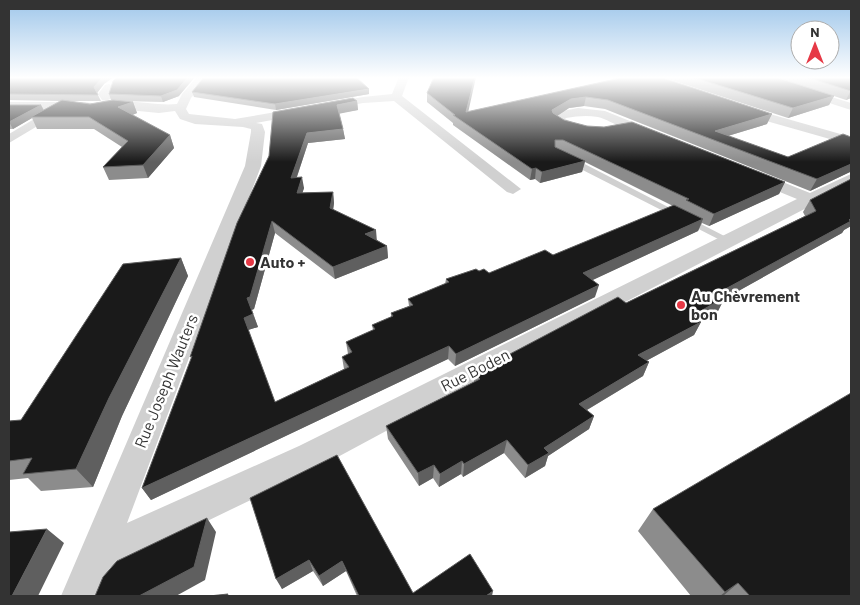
<svg xmlns="http://www.w3.org/2000/svg" width="860" height="605" font-family="Barlow,sans-serif">
	<style>
		.lines { fill: none; stroke-linecap: round; stroke-linejoin: round }
		.lane { fill: #d0d0d0; fill-rule: evenodd }
		.street { fill: #d0d0d0; fill-rule: evenodd }
		.wall { fill: #8c8c8c }
		.shaded-wall { fill: #5f5f5f }
		.building { fill: #1a1a1a; stroke: #5f5f5f }
		.poi-dot { fill: #e63946; stroke: #fff; stroke-width: 2 }
		.labels { text-anchor: middle; stroke-width: 5; stroke-linejoin: round; paint-order: stroke }
		.poi-label { font-size: 16px; font-weight: bold; fill: #333; stroke: #fff; text-anchor: start }
		.street-label { font-size: 16px; fill: #333; stroke: #fff }
	</style>
	<rect width="100%" height="100%" fill="#fff"/>
	<g class="lines">
		<!-- lane -->
		<path class="lane" d="M567 158H573L734 241 732 243H726L567 162Z"/>
		<!-- street -->
		<path class="street" d="M197 77H208L191 98 186 109 189 114 235 119 363 97 392 94 399 77H409L402 96 521 189 513 194 507 192 394 101 363 103 256 123 262 124 265 132 261 166 127 523 299 446 797 199 748 179 746 176 748 173H760L810 193 851 174V185L631 299 321 466 110 568 99 596H61L245 166 251 132V129L243 127 195 124 180 119 175 111 159 113 118 109 95 113 85 110 66 109 9 143V134L51 109H9V102H86C98 105 105 102 117 102 137 100 157 106 177 104L182 94Z
			M749 77H766L851 103V110Z
			M109 84 114 87 110 94 112 98 106 101 102 100 98 94 105 85Z
			M742 106 851 137V145L738 113 736 110 738 107Z
			M578 108 605 111 657 132 659 135 657 138C641 142 614 121 598 117 587 115 577 116 566 118L565 119 587 128 589 131 587 134 582 135 552 121 558 112Z"/>
	</g>
	<!-- wall -->
	<path class="wall" d="M614 77H660L767 124 728 136 788 157 851 137V173L850 172 810 191 605 109 584 106 569 108 557 116 564 120 785 182 779 194 709 226 702 223 698 231 592 280 595 297 455 366 448 359 151 500 142 488 269 156 357 101 358 110 339 113 343 129 345 139 308 143 297 177 304 188 302 193 333 192 334 203 333 209 377 240 387 246 388 258 335 279 275 233 254 309 252 310 258 327 248 330 275 402 344 369 342 357 348 354 346 342 373 330 372 325 391 317V313L409 306 408 299 445 284 446 279 479 271 489 273 553 255 673 206 585 162 582 172 540 183 535 179 530 180 453 125V123L427 102V93L468 112 613 80Z
		M662 77H851V98L846 100 834 96 829 105 788 118Z
		M9 78 104 84 97 93 101 101H69L90 104 111 100 109 94 179 96 163 102 123 101 133 102 137 113 132 115 170 135 174 148 148 178 109 180 103 167 122 147 94 129H37L32 118 13 129H9V105H41L44 110 61 101 9 100V101Z
		M192 92 369 94 276 110 194 97Z
		M851 179V226L844 230 842 233 724 299 718 311 700 321 701 322 694 335 646 361 649 362 643 376 587 410 594 416 589 429 548 456 545 466 525 478 504 453 463 477 461 474 439 487 433 478 419 486 388 439 386 426 474 382V373L626 303 805 216 803 212 810 200Z
		M181 258 188 276 122 416 93 487 41 491 28 478 9 480V421L21 420Z
		M250 498 413 593 492 596H357L346 571 323 586 313 571 282 589Z
		M653 509 851 596H691L638 531Z"/>
	<!-- shaded-wall -->
	<path class="shaded-wall" d="M103 77H114L104 84 97 93 94 87Z
		M188 77H195L179 96 163 102 161 96Z
		M475 77H476L466 122V112Z
		M369 89V94L276 110 275 104Z
		M851 90V98L846 100Z
		M834 96 829 105 788 118 793 108Z
		M586 97 584 106 569 108 551 120 552 110 571 99Z
		M357 101 358 110 338 114 337 105Z
		M133 102 137 113 123 119 118 107Z
		M41 105 44 111 31 117 32 118 13 129 9 122Z
		M772 114 767 124 714 140 715 131Z
		M343 129 345 139 308 143 293 188 291 178 307 133Z
		M170 135 174 148 148 178 143 165Z
		M585 161 582 172 540 183 542 172Z
		M851 164V171L850 172 810 191 817 179Z
		M536 168 535 179 530 180 532 169Z
		M302 177 304 188 299 204 297 193Z
		M785 182 779 194 709 226 714 214Z
		M333 192 334 203 332 219 330 208Z
		M851 218V226L844 230 842 233 724 299 718 311 686 329 692 316 718 293Z
		M703 219 698 231 580 286 583 273Z
		M272 221 275 233 254 309 251 310 247 298Z
		M376 230 377 242 365 234Z
		M387 246 388 258 335 279 333 267Z
		M181 258 188 276 122 416 93 487 76 469 109 398Z
		M599 285 595 297 455 366 456 354Z
		M253 314 258 327 248 330 244 318Z
		M701 322 694 335 633 368 638 355Z
		M449 346 448 359 151 500 142 488Z
		M649 362 643 376 575 417 579 404Z
		M594 416 589 429 548 456 545 466 525 478 528 465 544 448Z
		M507 440 504 453 463 477 464 464Z
		M462 461 461 474 439 487 440 474Z
		M434 465 433 478 419 486 418 473Z
		M207 518 216 532 205 580 176 596H139Z
		M47 529 64 543 38 596H12Z
		M309 560 313 571 282 589 276 579Z
		M342 561 346 571 323 586 319 576Z
		M738 583 723 596H720L725 592Z
		M493 591 492 596H486Z"/>
	<!-- building -->
	<path class="building" d="M10 77H103L94 87 98 95 9 94V78Z
		M117 77H188L177 90 161 96 109 94 113 81Z
		M204 77H356L369 89 275 104 192 92Z
		M434 77H475L466 112 625 77H660L772 114 715 131 788 157 843 134 851 137V164L817 179 608 100 586 97 571 99 552 110 553 113 564 120 587 126 604 127 632 122 785 182 714 214 686 200 689 199 563 140H555V147L585 161 542 172 536 168 532 169 453 115H455L427 93Z
		M692 77H775L834 96 793 108Z
		M806 77H851V91Z
		M353 98 357 101 337 105 343 129 307 133 291 178 302 177 297 193 333 192 330 208 376 230 365 234 387 246 333 267 272 221 250 297 247 298 253 314 244 318 275 402 349 367 342 357 352 352 346 342 375 329 372 325 393 316 391 313 413 305 408 299 449 282 446 279 476 269 479 271 484 269 489 273 545 250 553 255 674 205 703 219 583 273 599 285 456 354 449 346 142 488 192 356 190 357 237 223 269 156 273 112Z
		M62 100 90 104 113 100 133 102 118 107 170 135 143 165 103 167 128 141 89 117H31Z
		M9 105H41L9 122Z
		M851 179V218L849 220 851 221 718 293 725 297 692 316 701 322 638 355 649 362 579 404 594 416 544 448 549 453 528 465 507 440 464 464 462 461 440 474 434 465 418 473 386 426 480 379 474 373 618 297 626 303 816 211 810 200Z
		M181 258 109 398 76 469 23 474 32 458 9 461V421L21 420 123 264Z
		M851 393V596H750L738 583 725 592 653 509Z
		M337 455 413 593 470 554 493 591 486 596H359L342 561 319 576 309 560 276 579 250 498Z
		M207 518 194 567 139 596H95L103 577 117 561Z
		M47 529 12 596H9V532Z
		M228 594 227 596H209Z"/>
	<!-- sky -->
	<linearGradient id="sky" x2="0" y2="1"><stop stop-color="#9ec6ea"/><stop offset="0.48" stop-color="#fff"/><stop offset="1" stop-color="#fff" stop-opacity="0"/></linearGradient>
	<rect width="860" height="162" fill="url(#sky)"/>
	<!-- markers -->
	<g class="poi-dot">
		<circle cx="250" cy="262" r="5"/>
		<circle cx="681" cy="305" r="5"/>
	</g>
	<g class="labels">
		<!-- poi labels -->
		<g class="poi-label">
			<text x="260" y="268">Auto +</text>
			<text x="691" y="302">Au Chèvrement<tspan x="691" dy="18">bon</tspan></text>
		</g>
		<!-- street labels -->
		<g class="street-label">
			<text transform="translate(475 370) rotate(-27)" y="6">Rue Boden</text>
			<text transform="translate(166 381) rotate(-68)" y="6">Rue Joseph Wauters</text>
		</g>
	</g>
	<!-- border -->
	<rect width="860" height="605" fill="none" stroke="#333333" stroke-width="20"/>
	<!-- north arrow -->
	<g transform="translate(815 45)"><circle r="24" fill="#ffffff" stroke="#adadad"/>
	<path d="M0-4L9 19L0 12L-9 19Z" fill="#e63946"/>
	<text y="-8" font-size="14" font-weight="bold" text-anchor="middle" fill="#333333">N</text>
	</g>
</svg>
